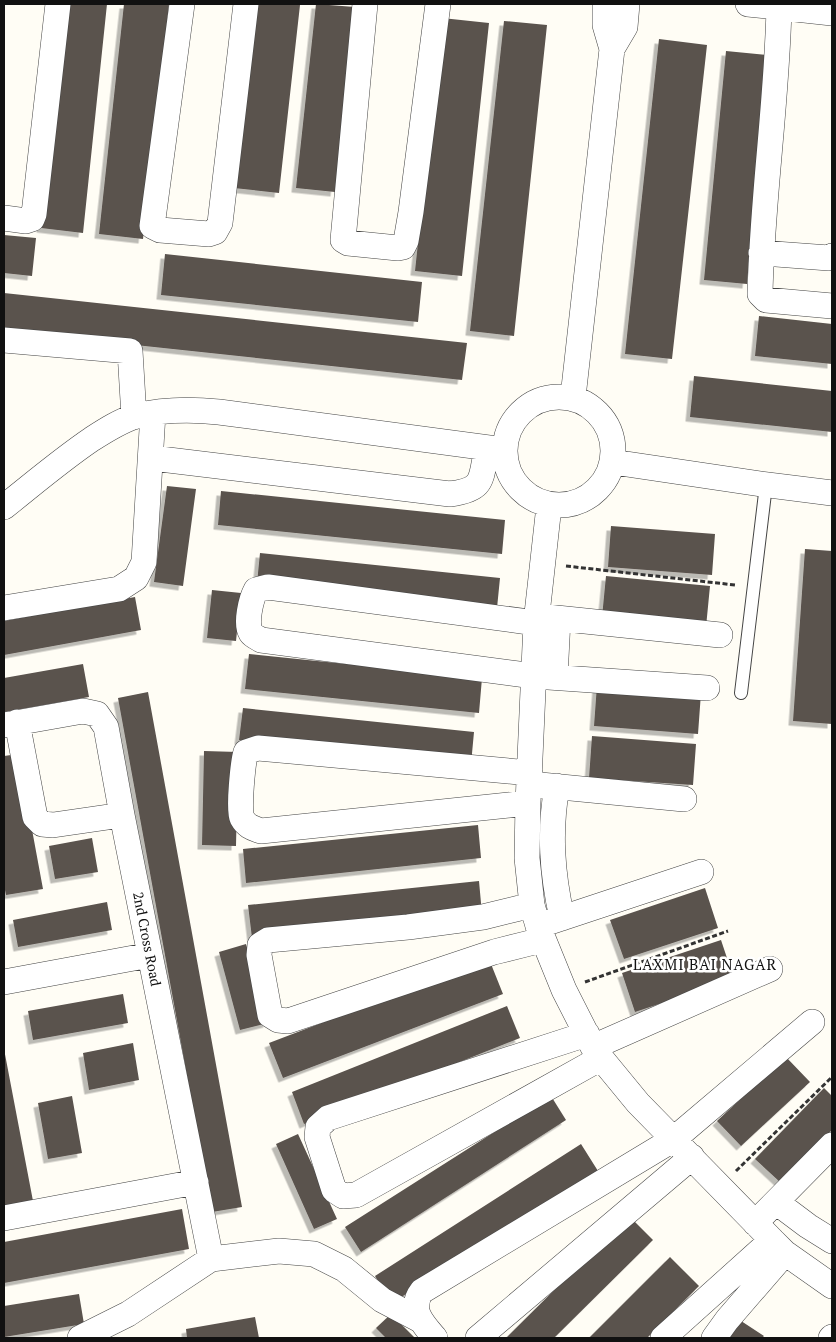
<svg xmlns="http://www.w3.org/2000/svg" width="836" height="1342" font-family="'PT Serif',serif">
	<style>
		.building { fill: #5a524d; filter: url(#shadow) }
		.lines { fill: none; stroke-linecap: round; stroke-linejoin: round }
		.service-casing { stroke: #444; stroke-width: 14 }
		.minor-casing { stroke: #444; stroke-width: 26 }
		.path { stroke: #333; stroke-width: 3; stroke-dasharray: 5 2.5; stroke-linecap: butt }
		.service { stroke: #fff; stroke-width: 12 }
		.minor { stroke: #fff; stroke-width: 25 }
		.labels { text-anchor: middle; stroke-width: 5; stroke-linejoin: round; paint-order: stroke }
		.street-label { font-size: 14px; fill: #111; stroke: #fff }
		.neighbourhood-label { font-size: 15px; letter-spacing: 1px; fill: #111; stroke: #fff }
	</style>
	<defs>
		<filter id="shadow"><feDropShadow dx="-4.5" dy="4.5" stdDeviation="0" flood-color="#0004"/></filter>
	</defs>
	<rect width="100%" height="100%" fill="#fffdf5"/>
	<!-- building -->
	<path class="building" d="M65 4H107L83 233 41 228Z
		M124 4H169L143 239 99 234Z
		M254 4 300 5 279 193 234 188Z
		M316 4 355 7 335 192 296 188Z
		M442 18 489 23 462 276 415 271Z
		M504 21 547 25 514 336 470 331Z
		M659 39 707 45 672 359 625 354Z
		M726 51 767 55 747 284 704 280Z
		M4 235 36 238 32 276 4 273Z
		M165 254 422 282 418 322 161 295Z
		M4 293 467 343 462 380 4 331Z
		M759 316 832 324V364L755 356Z
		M694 376 832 391V432L690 417Z
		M167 486 196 489 183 586 154 582Z
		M221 491 505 520 502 554 218 525Z
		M611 526 715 534 712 575 608 567Z
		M805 549 832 551V724L793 721Z
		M260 553 500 578 497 608 257 583Z
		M606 576 710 586 706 627 602 617Z
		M212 590 241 593 236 641 207 638Z
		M135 597 141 630 4 655V621Z
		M249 654 482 678 479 713 245 689Z
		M83 664 89 697 4 712V678Z
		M597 685 701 693 698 734 594 726Z
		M148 692 242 1207 212 1212 118 698Z
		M243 708 474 732 471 764 239 740Z
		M592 736 696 744 693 785 589 778Z
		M204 751 238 752 236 846 202 845Z
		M18 754 43 889 6 895 4 885V756Z
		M478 825 481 858 246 883 243 849Z
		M92 838 98 872 55 879 49 846Z
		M479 881 482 914 252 938 248 905Z
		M705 888 718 928 624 959 610 920Z
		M107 902 112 930 18 947 13 920Z
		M721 940 734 979 635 1012 622 973Z
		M246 944 268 1023 240 1030 219 952Z
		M489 959 503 994 283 1078 269 1043Z
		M123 994 128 1023 33 1040 28 1011Z
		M507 1006 520 1038 304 1124 292 1092Z
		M133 1043 139 1080 89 1090 83 1053Z
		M4 1049 33 1201 4 1207Z
		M786 1057 810 1082 741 1146 717 1121Z
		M824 1088 832 1096V1130L781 1183 755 1159Z
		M72 1096 82 1153 48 1159 38 1103Z
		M551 1096 566 1120 361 1252 345 1227Z
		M298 1134 337 1219 314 1229 276 1144Z
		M581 1144 598 1171 392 1303 375 1276Z
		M182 1209 189 1249 4 1283V1242Z
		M629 1216 653 1240 554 1338H506Z
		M670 1257 699 1286 647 1338H589Z
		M79 1294 84 1324 4 1337V1306Z
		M391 1314 415 1338H386L376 1328Z
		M255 1317 259 1338H187L186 1329Z
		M735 1317 764 1336 762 1338H721Z"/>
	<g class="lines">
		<!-- service casing -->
		<g class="service-casing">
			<path id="service" d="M741 693 766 485"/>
		</g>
		<!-- minor casing -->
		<g class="minor-casing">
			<path id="minor" d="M182 4 152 226 160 230 209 234 215 232 220 223 246 4
				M365 4 343 240 348 243 398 248 403 247 406 241 411 212 438 4
				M605 4V25L612 49
				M748 4 832 13
				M779 7C777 103 762 198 760 294L766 300 832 306
				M4 218 26 221 32 219 34 214 58 4
				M761 253 829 258 832 256
				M4 340 130 351 134 417
				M505 451a54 54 0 1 1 108 0a54 54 0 1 1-108 0Z
				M573 397 612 49 625 27 627 4
				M152 458 450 494C486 489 480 479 487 448
				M613 462 761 484 832 493
				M549 506 536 623 528 803 527 858 532 905 538 926 564 990 593 1047 601 1058 638 1103 772 1240 785 1253 832 1286
				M4 507C33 484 61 460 92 439 106 430 120 421 136 416 164 409 191 409 219 412L504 450
				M4 608 119 589 136 578 144 562 153 413
				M537 616 720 635
				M536 623 268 587 256 590C251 599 245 624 251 633 253 636 258 638 261 640L534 676 707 688
				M555 677 558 619
				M17 722 35 817 42 824 53 825 122 815
				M4 725 83 711 97 714 106 727 122 815 211 1259
				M530 784 684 799
				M557 786C549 832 552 873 562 918
				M528 803 261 831C253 828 247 827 242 818 238 810 243 761 246 752L258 748 530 773
				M532 905 483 917 408 927 268 940 260 945 259 955 270 1015 278 1020 288 1021 494 952 542 940
				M538 926 701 872
				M4 982 150 955
				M587 1034 328 1118 318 1127 317 1137 334 1190 343 1196 356 1195 601 1058
				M593 1047 770 969
				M776 1202 808 1226 832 1241
				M4 1218 196 1182
				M755 1223 832 1145
				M80 1338 128 1314 211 1259 279 1251 314 1254 344 1269 382 1300 420 1320
				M435 1338C423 1324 408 1309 422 1291L674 1139 812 1022
				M478 1338 692 1157
				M663 1338 772 1240
				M714 1338 727 1320 785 1253
				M831 1338 832 1337"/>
		</g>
		<!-- path -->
		<path class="path" d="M566 566 735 585
			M585 982 728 931
			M736 1171 832 1077"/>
		<!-- service -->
		<use href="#service" class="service"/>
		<!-- minor -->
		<use href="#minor" class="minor"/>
	</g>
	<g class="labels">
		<!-- street labels -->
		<g class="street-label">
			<text transform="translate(147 939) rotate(79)" y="5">2nd Cross Road</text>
		</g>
		<!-- neighbourhood labels -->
		<g class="neighbourhood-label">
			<text x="705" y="970">LAXMI BAI NAGAR</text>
		</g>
	</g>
	<!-- border -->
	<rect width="836" height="1342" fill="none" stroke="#111111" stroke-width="10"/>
</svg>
